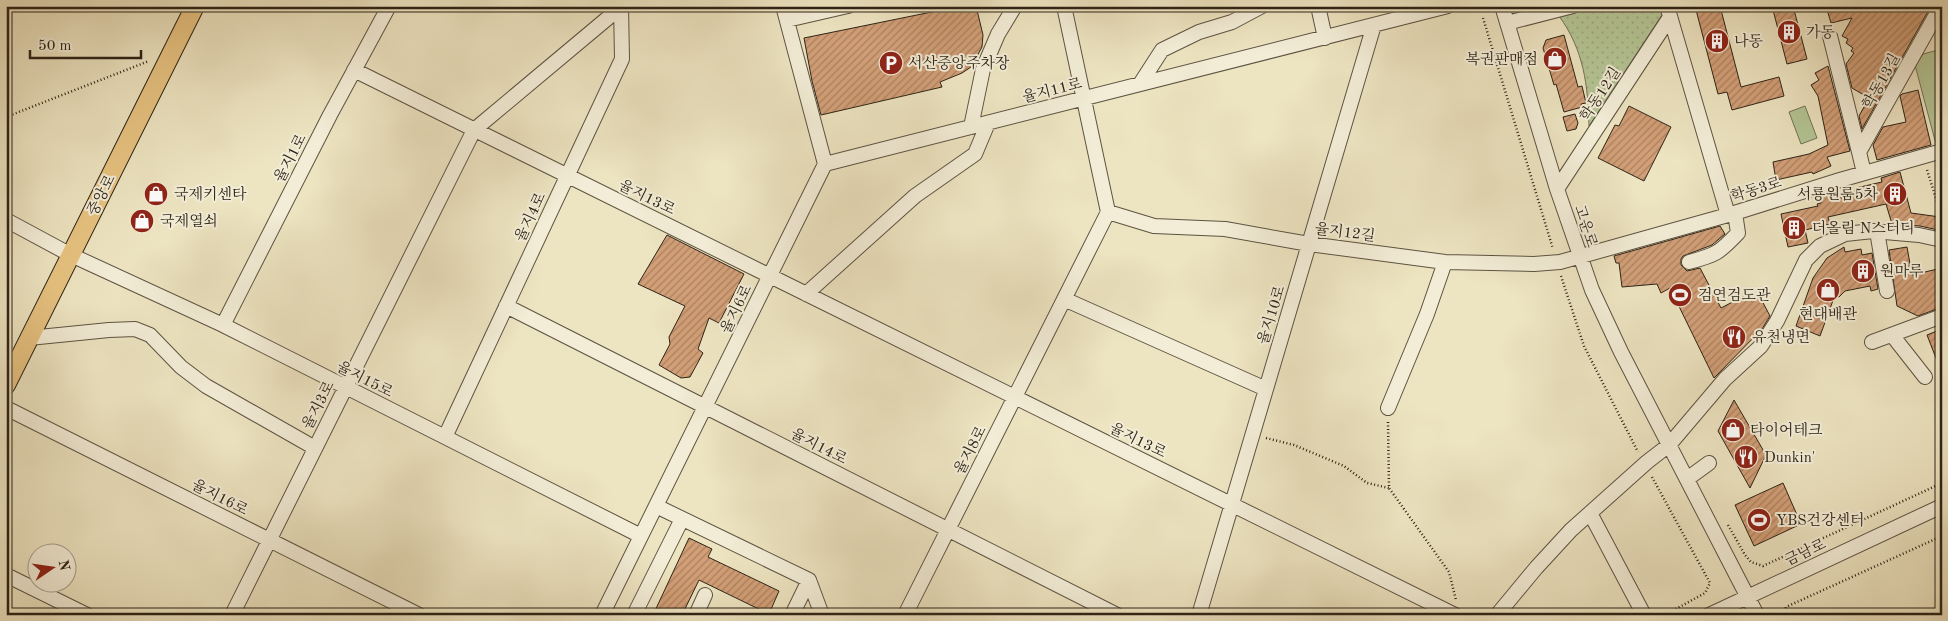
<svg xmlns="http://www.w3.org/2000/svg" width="1948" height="621" font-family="'Old Standard TT','Noto Serif KR',serif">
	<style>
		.grass { fill: url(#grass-dots); stroke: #717456 }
		.green { fill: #b5c595; stroke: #717456 }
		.building { fill: url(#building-hatch); stroke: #2d2317 }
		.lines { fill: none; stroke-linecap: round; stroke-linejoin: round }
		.minor-casing { stroke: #5d5342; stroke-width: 16 }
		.major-casing { stroke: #2d2317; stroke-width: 20 }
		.path { stroke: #2d2317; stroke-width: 2.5; stroke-dasharray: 1 2.5; stroke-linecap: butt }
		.minor { stroke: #f3edd7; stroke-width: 14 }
		.major { stroke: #e6c280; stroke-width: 18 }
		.labels { text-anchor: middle; stroke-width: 4; stroke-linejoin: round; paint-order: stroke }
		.poi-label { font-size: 15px; fill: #2d2317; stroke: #f3edd7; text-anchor: start }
		.street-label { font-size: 15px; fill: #2d2317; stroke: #f3edd7 }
	</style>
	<defs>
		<pattern id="grass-dots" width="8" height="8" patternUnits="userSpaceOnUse" patternTransform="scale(1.25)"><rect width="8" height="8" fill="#b5c595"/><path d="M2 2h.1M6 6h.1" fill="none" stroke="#9ca980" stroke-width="1.8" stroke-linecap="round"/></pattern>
		<pattern id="building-hatch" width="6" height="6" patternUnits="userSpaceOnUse" patternTransform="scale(1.25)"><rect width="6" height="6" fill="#d29f77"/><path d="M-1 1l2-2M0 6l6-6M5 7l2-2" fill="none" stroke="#ab8161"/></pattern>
	</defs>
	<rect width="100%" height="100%" fill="#ede4c1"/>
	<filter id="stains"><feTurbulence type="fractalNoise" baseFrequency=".004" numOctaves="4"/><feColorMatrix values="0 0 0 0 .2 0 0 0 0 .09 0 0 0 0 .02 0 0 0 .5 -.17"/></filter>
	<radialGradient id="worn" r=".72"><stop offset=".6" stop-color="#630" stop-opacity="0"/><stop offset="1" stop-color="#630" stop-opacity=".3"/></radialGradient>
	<!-- grass -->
	<path class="grass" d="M1599 6H1660L1662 15 1589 126C1588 86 1584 50 1559 16Z"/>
	<!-- green -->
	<path class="green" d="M1942 49V147L1937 148 1915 65 1923 54Z
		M1805 106 1817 138 1801 144 1789 112Z"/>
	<!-- building -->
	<path class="building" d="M961 6H976L983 35 982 47 971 67 962 73 940 82 942 87 821 115 812 81 804 38Z
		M1695 6H1720L1741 87 1779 77 1784 96 1732 110 1727 92 1718 94Z
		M1772 6H1793L1807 59 1787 64Z
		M1826 6H1931L1862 129 1859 116 1869 98 1852 88 1846 64 1854 53 1851 51 1853 48 1846 43 1848 39 1842 36 1852 18 1831 23Z
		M1564 35 1578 87 1582 86 1586 103 1581 104 1582 107 1564 112 1556 84 1554 85 1543 48 1546 40Z
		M1828 66 1850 151 1827 157 1831 166 1813 174 1812 172 1776 180 1773 162 1809 154 1828 145 1818 96 1811 85 1819 80 1815 73Z
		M1918 90 1931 145 1877 160 1873 145 1883 127 1906 122 1900 96 1902 94Z
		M1629 106 1671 127 1644 181 1598 158 1615 125 1619 126Z
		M1575 114 1578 123 1576 129 1567 131 1563 117Z
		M1900 172 1911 213 1940 217 1938 230 1920 226 1892 224 1886 204 1828 217 1830 224 1805 230 1808 243 1788 247 1781 214 1818 206 1817 204 1821 203 1820 197 1835 193 1836 199 1854 195 1856 188 1882 182 1881 178Z
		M1720 226 1725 234 1712 245 1683 256 1681 259V265L1687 271 1700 268 1721 308 1748 294 1751 301 1760 297 1770 316 1762 329 1714 378 1670 288 1661 293 1657 284 1622 287 1619 263H1616L1614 256Z
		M667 235 744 274 719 323 709 318 698 349 703 353 690 377 681 378 659 365 670 344 669 337 685 306 638 284Z
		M1844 247 1845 252 1861 249 1862 255 1872 253 1878 289 1871 291 1870 286 1845 291 1839 297 1835 295 1820 336 1796 326 1813 278 1827 258Z
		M1907 247 1912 275 1942 268V307L1918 316 1897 306 1889 250Z
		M1942 329V371H1941L1927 335Z
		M1734 400 1766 455 1750 488 1718 431Z
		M1783 483 1801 524 1754 546 1735 505Z
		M689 538 712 549 708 557 779 591 769 614 699 580 682 615H653Z"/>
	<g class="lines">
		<!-- minor casing -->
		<g class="minor-casing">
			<path id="minor" d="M1318 6 1325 38
				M1502 6 1557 189 1592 290 1621 352 1757 615
				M1667 6 1728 215
				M787 20 848 6
				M1507 23 1573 6
				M1830 36 1859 152
				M354 70 1455 615
				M1140 84 1162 50 1199 32 1232 22 1262 6
				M971 127 983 69 998 34 1015 6
				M825 164 1448 6
				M1864 173 1859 152 1941 6
				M1557 189 1670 17
				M1108 212 1154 226 1225 229 1309 244 1445 262 1534 264 1560 262 1728 215 1840 180 1942 151
				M6 220 71 255 223 325 641 536
				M1877 231 1887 291
				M1689 262C1716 255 1719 253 1738 233L1735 213
				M806 294 915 196 975 154 988 123
				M1064 299 1266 389
				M506 306 1117 615
				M223 325 330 115 389 6
				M1892 335 1925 377
				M29 338 109 330 135 329 150 335 181 367 206 386 315 448
				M1872 342 1942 316
				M6 408 419 615
				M1388 408 1427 314 1445 262
				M445 437 622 59 621 6
				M1687 479 1709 463
				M656 506 809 580 792 615
				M1590 513 1644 615
				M6 575 87 615
				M809 580 822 615
				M232 615 474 130 621 7
				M602 615 825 164 783 6
				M634 615 682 519
				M696 615 705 595
				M905 615 1108 212 1064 6
				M1199 615 1374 25
				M1497 615 1536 568 1571 530 1647 462 1669 445 1725 379 1761 346 1777 321 1806 260 1820 246 1845 234 1873 231 1919 235 1942 240
				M1709 615 1942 506"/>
		</g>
		<!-- major casing -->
		<g class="major-casing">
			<path id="major" d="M6 385 195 6"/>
		</g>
		<!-- path -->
		<path class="path" d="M1483 18 1553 249
			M6 117 149 61
			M1927 170 1939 208 1942 209
			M1561 276 1584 346 1638 452
			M1388 422 1389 488 1449 572 1456 600
			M1266 438 1294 445 1344 466 1367 483 1389 488
			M1652 477 1710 583 1705 593 1674 610
			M1728 525 1745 555 1751 562 1763 566 1942 483
			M1784 615 1786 607 1942 536"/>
		<!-- minor -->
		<use href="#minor" class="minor"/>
		<!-- major -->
		<use href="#major" class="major"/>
	</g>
	<!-- icons -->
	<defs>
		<g id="building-disc" transform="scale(1.25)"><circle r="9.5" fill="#8f2418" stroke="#f3edd7"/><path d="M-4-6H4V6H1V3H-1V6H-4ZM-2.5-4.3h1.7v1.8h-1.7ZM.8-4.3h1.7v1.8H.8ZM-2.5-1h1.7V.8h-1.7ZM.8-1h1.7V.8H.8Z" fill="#fff"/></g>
		<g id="shop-disc" transform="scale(1.25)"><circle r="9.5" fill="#8f2418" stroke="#f3edd7"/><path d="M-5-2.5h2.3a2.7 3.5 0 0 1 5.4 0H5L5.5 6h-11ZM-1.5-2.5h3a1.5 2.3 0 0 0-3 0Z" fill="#fff"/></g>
		<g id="parking-disc" transform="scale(1.25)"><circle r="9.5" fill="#8f2418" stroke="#f3edd7"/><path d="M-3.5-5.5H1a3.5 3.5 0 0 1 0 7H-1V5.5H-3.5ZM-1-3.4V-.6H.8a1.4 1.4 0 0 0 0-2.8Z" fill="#fff"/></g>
		<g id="stadium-disc" transform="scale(1.25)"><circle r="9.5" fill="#8f2418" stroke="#f3edd7"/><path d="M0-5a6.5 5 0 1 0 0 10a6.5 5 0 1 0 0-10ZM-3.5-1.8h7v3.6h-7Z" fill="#fff"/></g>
		<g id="restaurant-disc" transform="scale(1.25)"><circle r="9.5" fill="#8f2418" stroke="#f3edd7"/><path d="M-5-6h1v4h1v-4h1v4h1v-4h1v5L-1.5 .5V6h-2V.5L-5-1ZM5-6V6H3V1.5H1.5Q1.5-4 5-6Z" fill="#fff"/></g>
	</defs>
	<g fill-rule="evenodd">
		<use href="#building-disc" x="1789" y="32"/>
		<use href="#building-disc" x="1717" y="41"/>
		<use href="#shop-disc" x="1555" y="59"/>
		<use href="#parking-disc" x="891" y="63"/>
		<use href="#shop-disc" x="156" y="194"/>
		<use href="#building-disc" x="1895" y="194"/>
		<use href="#shop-disc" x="142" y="221"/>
		<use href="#building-disc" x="1794" y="228"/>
		<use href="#building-disc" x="1863" y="271"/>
		<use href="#shop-disc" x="1828" y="290"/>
		<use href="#stadium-disc" x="1680" y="295"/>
		<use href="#restaurant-disc" x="1734" y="337"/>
		<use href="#shop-disc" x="1733" y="430"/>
		<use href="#restaurant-disc" x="1746" y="457"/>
		<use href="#stadium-disc" x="1759" y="520"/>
	</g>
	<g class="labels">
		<!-- poi labels -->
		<g class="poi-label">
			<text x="1806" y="37">가동</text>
			<text x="1734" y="46">나동</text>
			<text x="1538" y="64" text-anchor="end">복권판매점</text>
			<text x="908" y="68">서산중앙주차장</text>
			<text x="174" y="199">국제키센타</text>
			<text x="1878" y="199" text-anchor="end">서룡원룸5차</text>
			<text x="160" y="226">국제열쇠</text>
			<text x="1812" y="233">더올림 N스터디</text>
			<text x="1880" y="276">원마루</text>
			<text x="1698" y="300">검연검도관</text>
			<text x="1828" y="319" text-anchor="middle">현대배관</text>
			<text x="1752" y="342">유천냉면</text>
			<text x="1750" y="435">타이어테크</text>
			<text x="1764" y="462">Dunkin'</text>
			<text x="1776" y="525">YBS건강센터</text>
		</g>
		<!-- street labels -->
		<g class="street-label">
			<text transform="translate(1881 81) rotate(-61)" y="5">학동13길</text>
			<text transform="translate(1052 90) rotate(-14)" y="5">율지11로</text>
			<text transform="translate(1600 94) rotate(-57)" y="5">학동12길</text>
			<text transform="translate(290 158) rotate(-63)" y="5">율지1로</text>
			<text transform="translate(1756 189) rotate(-17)" y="5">학동3로</text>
			<text transform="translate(101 195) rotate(-63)" y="5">중앙로</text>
			<text transform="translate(647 197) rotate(26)" y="5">율지13로</text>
			<text transform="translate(530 217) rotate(-65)" y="5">율지4로</text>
			<text transform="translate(1586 226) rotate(72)" y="5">고운로</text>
			<text transform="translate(1345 232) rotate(7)" y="5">율지12길</text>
			<text transform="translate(736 309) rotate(-64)" y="5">율지6로</text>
			<text transform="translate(1271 315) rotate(-73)" y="5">율지10로</text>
			<text transform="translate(365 379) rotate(27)" y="5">율지15로</text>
			<text transform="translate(318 405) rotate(-63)" y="5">율지3로</text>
			<text transform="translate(1138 440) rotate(26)" y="5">율지13로</text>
			<text transform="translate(819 446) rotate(27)" y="5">율지14로</text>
			<text transform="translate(970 450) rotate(-63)" y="5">율지8로</text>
			<text transform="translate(220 497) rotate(27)" y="5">율지16로</text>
			<text transform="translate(1805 552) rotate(-25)" y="5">금남로</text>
		</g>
	</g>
	<!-- margin -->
	<rect width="1948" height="621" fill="none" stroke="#ede4c1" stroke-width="25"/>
	<rect x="8" y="8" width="1933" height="606" fill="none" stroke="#2d2317" stroke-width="2.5"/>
	<rect x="12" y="12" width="1923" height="596" fill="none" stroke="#2d2317"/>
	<!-- north arrow -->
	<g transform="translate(52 568) rotate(77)"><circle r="24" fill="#f3edd7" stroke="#a49c8a"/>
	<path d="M0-4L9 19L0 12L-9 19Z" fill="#8f2418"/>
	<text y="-8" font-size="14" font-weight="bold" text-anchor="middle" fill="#2d2317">N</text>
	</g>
	<!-- scale -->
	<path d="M30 50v8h111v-8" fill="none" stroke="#2d2317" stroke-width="2.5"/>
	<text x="38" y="50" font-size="15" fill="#2d2317" stroke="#f3edd7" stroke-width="4" paint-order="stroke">50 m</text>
	<rect width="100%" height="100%" filter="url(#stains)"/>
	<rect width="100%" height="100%" fill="url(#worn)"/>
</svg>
